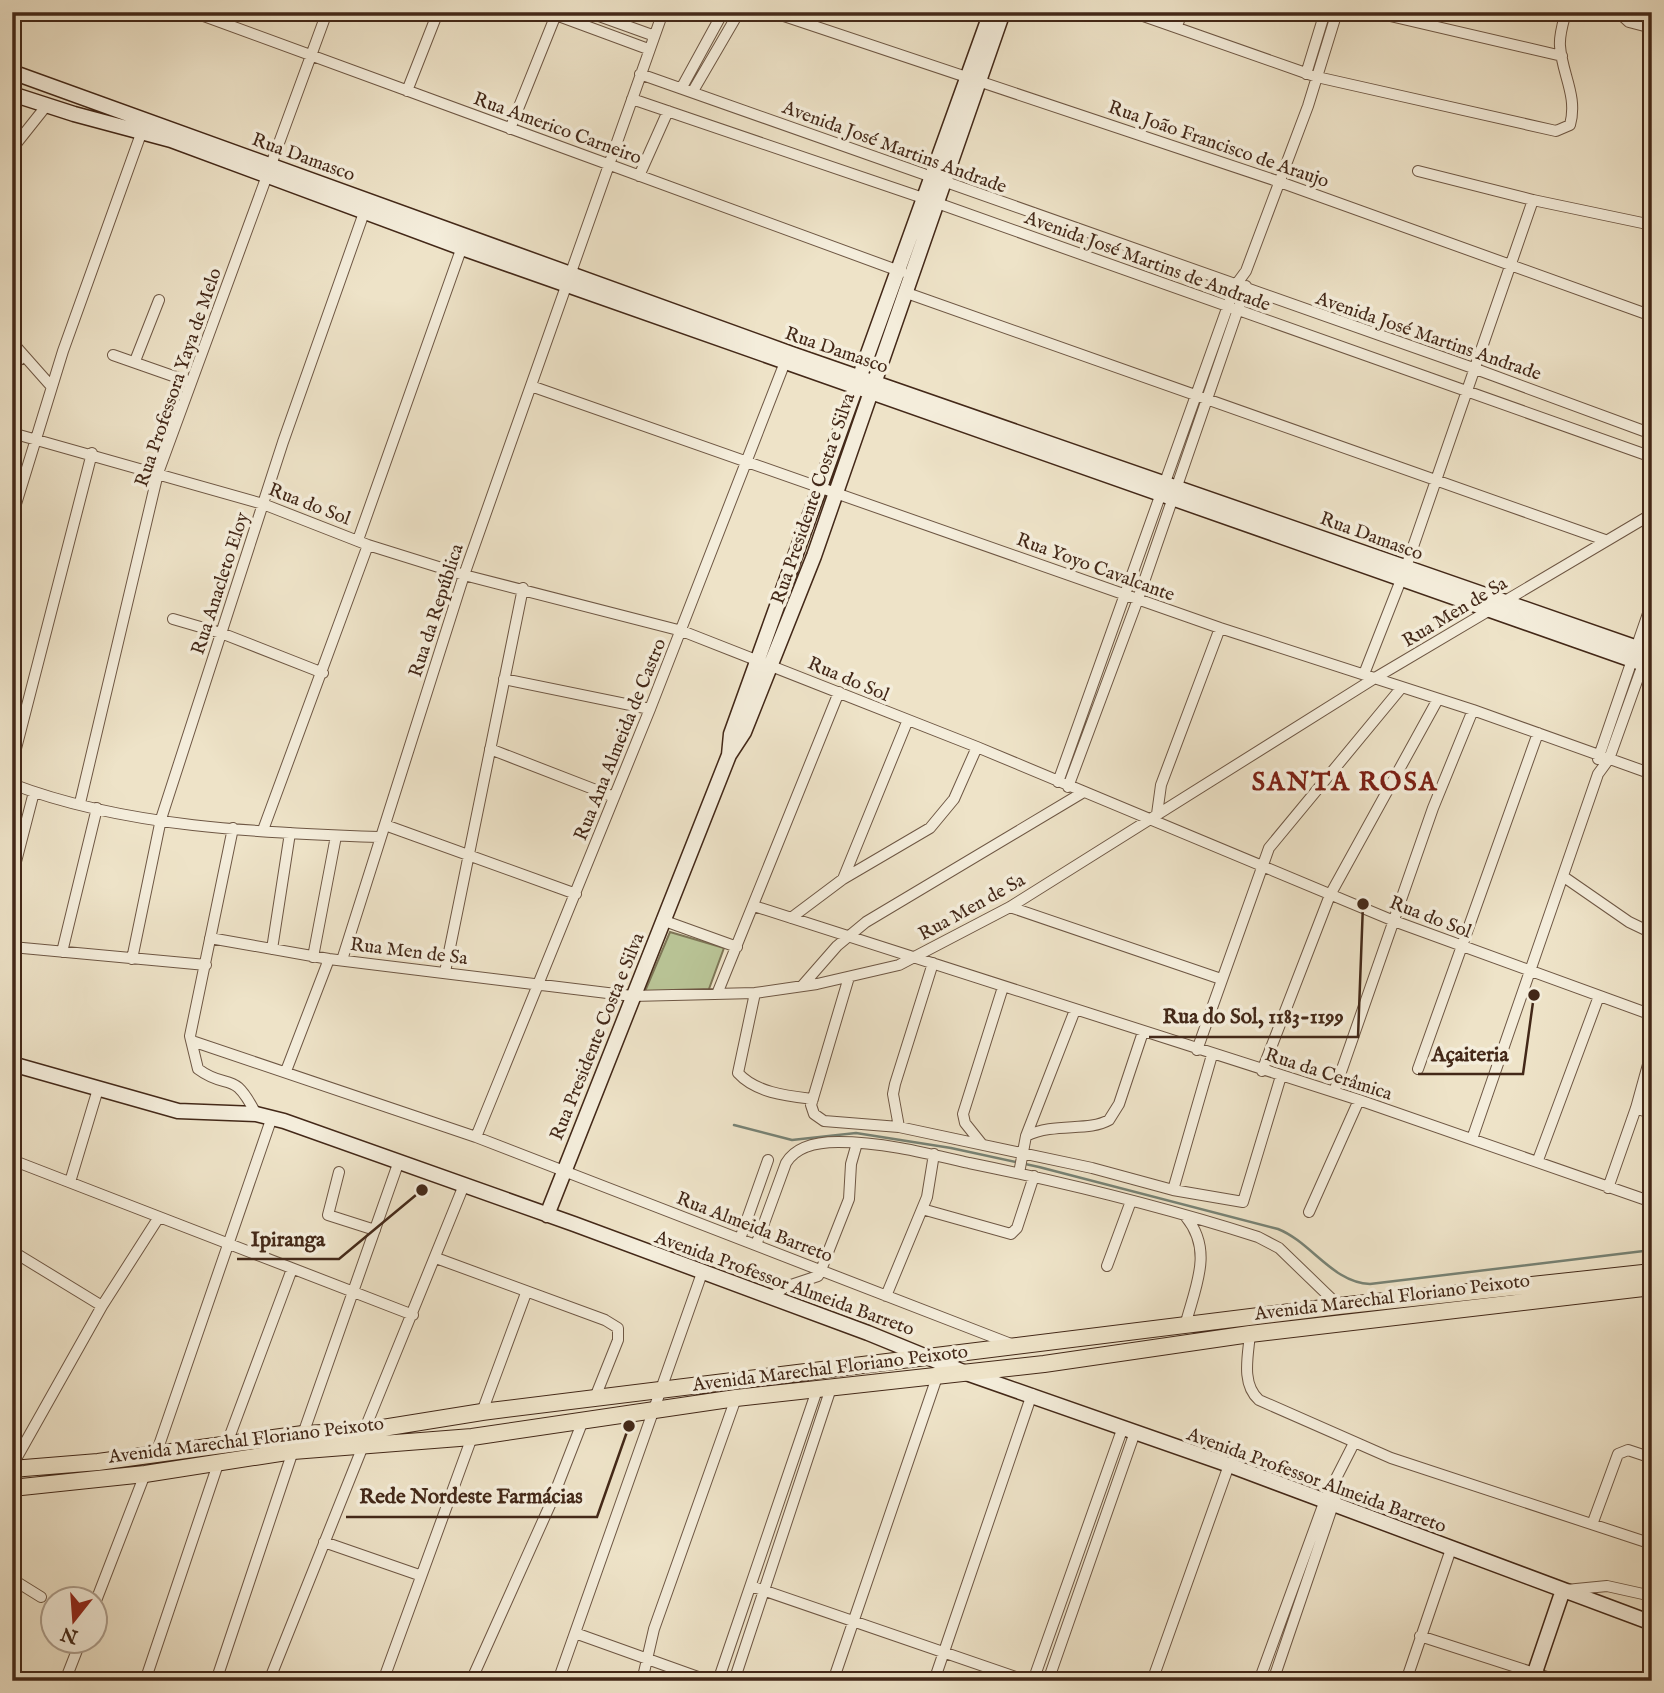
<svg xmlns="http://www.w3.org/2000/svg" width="1664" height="1693" font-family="'IM FELL English',serif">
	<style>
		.green { fill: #b9c496; stroke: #7e7657; stroke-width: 2 }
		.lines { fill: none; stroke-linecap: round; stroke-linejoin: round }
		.stream { stroke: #778274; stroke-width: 2.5 }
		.street-casing { stroke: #6e5744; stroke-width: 12 }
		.secondary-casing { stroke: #432818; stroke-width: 17 }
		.primary-casing { stroke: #432818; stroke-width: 18 }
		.street { stroke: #f4eddb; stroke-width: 10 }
		.secondary { stroke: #f4eddb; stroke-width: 14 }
		.primary { stroke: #eee3c8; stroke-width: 16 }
		.labels { text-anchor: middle; stroke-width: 7; stroke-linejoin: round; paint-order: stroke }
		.street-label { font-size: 19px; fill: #432818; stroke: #f4eddb }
		.district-label { font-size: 26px; font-weight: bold; letter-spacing: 2px; fill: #7a1f14; stroke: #f4eddb }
		.leader { fill: none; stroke: #432818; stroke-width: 2.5 }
		.callout-dot { fill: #432818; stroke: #f4eddb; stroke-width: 2.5 }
		.callout-label { font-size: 21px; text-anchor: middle; font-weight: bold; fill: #432818; stroke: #f4eddb; stroke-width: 7; stroke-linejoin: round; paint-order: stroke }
	</style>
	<rect width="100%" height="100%" fill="#eee3c8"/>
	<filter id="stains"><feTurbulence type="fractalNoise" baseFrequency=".00286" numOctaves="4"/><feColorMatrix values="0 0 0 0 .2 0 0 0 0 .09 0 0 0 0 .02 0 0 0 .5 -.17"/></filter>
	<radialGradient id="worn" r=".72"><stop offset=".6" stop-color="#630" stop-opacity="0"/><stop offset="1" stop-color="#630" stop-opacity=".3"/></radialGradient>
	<!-- green -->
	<path class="green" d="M670 932 724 948 706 997 643 996Z"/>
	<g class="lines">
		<!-- stream -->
		<path class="stream" d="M734 1125 792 1140 856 1133 951 1148 1039 1167 1278 1229C1311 1242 1333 1283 1370 1284L1652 1250"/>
		<!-- street casing -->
		<g class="street-casing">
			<path id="street" d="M193 12 902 272
				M588 12 652 35
				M772 12 1277 181 1652 316
				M1132 12 1317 77 1556 131 1570 125C1578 96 1562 74 1560 46 1559 35 1563 23 1566 12
				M1373 12 1562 56
				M1618 12 1629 22 1652 28
				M556 15 648 49
				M1177 26 1182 12
				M640 74 1473 368 1652 434
				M1306 74 1325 12
				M682 87 723 12
				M407 91 438 12
				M693 91 739 12
				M632 99 923 198 1652 457
				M510 129 557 12
				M12 149 47 105
				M1418 171 1533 200 1652 225
				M639 176 668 111
				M904 292 1605 540
				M12 342 51 386
				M113 355 190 382
				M135 361 159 300
				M12 366 24 356
				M531 386 1220 628 1473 710 1652 774
				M12 433 263 504 368 545 464 575 682 631 977 747 1394 921 1652 1015
				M12 517 63 351 142 131
				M358 540 463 244
				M173 619 221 633 323 673
				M1364 674 1406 567 1533 200
				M504 679 650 709
				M490 749 614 797
				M1598 759 1652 602
				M12 764 92 453
				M1058 782 1235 286 1246 271 1308 106 1337 12
				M12 784C124 827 261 833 379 837
				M1068 787 1138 599 1246 286
				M80 803 158 473 327 12
				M1157 814 1161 785 1220 628
				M385 825 576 894
				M233 828 190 1036 198 1069C229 1092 232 1067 256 1114
				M263 830 368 545
				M12 877 34 792
				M1564 877 1629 922 1652 933
				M843 879 907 722
				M754 906 1359 1100 1652 1202
				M1010 907 1221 979
				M791 918 843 879 930 828 954 799 977 747
				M662 920 737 947
				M210 938 329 959 632 996 755 993 817 984 899 965 1010 907 1375 678 1652 514
				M12 947 206 965
				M272 949 290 833
				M62 952 97 808
				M313 957 336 836
				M132 959 161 819 283 442 366 207
				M342 960 464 575 663 12
				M445 972 523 588
				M849 977 811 1105 814 1114 824 1121 899 1127 1092 1168 1173 1190 1243 1202 1281 1076
				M802 986 837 946 866 922 1082 793
				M755 993 738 1073C756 1093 788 1096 813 1099
				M717 994 839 692
				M192 1041 476 1137 1011 1344
				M1197 1050 1269 848 1402 687
				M1418 1069 1538 733
				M286 1071 329 959
				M1262 1071 1330 895 1438 699
				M1334 1092 1433 808 1473 710
				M1636 1108 1652 1114
				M899 1127 893 1094 895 1084 933 963
				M1026 1136C1055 1122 1088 1132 1109 1120L1119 1104 1143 1032
				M476 1137 650 709 787 357
				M1472 1139 1598 774 1609 759 1652 639
				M981 1143 965 1123 963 1114 1003 987
				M12 1160 413 1315
				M1538 1160 1599 996
				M339 1172 328 1215 375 1230
				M1019 1173 1026 1136 1075 1010
				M70 1182 98 1089
				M1608 1188 1636 1108 1652 1050
				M1173 1190 1212 1055
				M922 1209 1011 1234 1017 1228 1034 1176
				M1309 1212 1359 1100
				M740 1239 768 1160
				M756 1245 786 1163C796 1146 819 1142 838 1142 883 1142 926 1153 969 1163 1067 1183 1164 1207 1258 1237L1279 1248 1339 1306
				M12 1251 102 1306
				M436 1258 605 1320 618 1328V1340L594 1400
				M1107 1266 1131 1201
				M886 1296 927 1197 934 1154
				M770 1298 785 1287 818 1276 821 1270 849 1199 851 1164 857 1143
				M1185 1326C1195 1287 1214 1251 1186 1217
				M1250 1334C1248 1356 1241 1384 1259 1400L1391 1458 1652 1544
				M482 1412 526 1293
				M364 1431 464 1185
				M303 1434 399 1161
				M226 1446 292 1269
				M156 1454 272 1117
				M12 1466 102 1306 159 1217
				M1593 1522 1618 1454 1628 1450 1652 1458
				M324 1542 419 1575
				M12 1579 41 1597
				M751 1586 1027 1681
				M1566 1590 1607 1586 1652 1596
				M94 1606 145 1474
				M575 1633 709 1681
				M1420 1636 1559 1681
				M65 1681 81 1640
				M145 1681 218 1464
				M216 1681 293 1451
				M269 1681 363 1446
				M383 1681 472 1437
				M471 1681 550 1505 582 1423
				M558 1681 702 1273
				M642 1681 654 1629 736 1398
				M718 1681 817 1390
				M734 1681 831 1388
				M833 1681 937 1377
				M934 1681 1032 1394
				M1033 1681 1123 1427
				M1048 1681 1135 1432
				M1152 1681 1229 1465
				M1259 1681 1325 1500 1354 1443
				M1273 1681 1335 1499
				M1406 1681 1451 1549"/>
		</g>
		<!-- secondary casing -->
		<g class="secondary-casing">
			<path id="secondary" d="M12 72 789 353 1652 653
				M12 94 74 114 171 140 462 248 1652 667
				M729 755 731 734 991 12
				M12 1064 178 1111 256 1114 284 1121 574 1224 868 1333 966 1373 1229 1465 1652 1623
				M547 1215 729 755 744 732 814 556 1003 12
				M1532 1681 1563 1590"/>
		</g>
		<!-- primary casing -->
		<g class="primary-casing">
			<path id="primary" d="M12 1469 98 1462 303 1434 364 1431 482 1412 1339 1306 1652 1272
				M12 1488 145 1474 293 1451 472 1437 736 1398 1044 1364 1250 1334 1652 1287"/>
		</g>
		<!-- street -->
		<use href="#street" class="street"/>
		<!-- secondary -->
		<use href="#secondary" class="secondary"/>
		<!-- primary -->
		<use href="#primary" class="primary"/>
	</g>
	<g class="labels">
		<!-- street labels -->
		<g class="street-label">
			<text transform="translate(558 127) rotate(20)" y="7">Rua Americo Carneiro</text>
			<text transform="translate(1219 143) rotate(19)" y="7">Rua João Francisco de Araujo</text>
			<text transform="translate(895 146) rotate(20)" y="7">Avenida José Martins Andrade</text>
			<text transform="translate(304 156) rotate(20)" y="7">Rua Damasco</text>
			<text transform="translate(1148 260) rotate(20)" y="7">Avenida José Martins de Andrade</text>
			<text transform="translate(1429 335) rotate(19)" y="7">Avenida José Martins Andrade</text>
			<text transform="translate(837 349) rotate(19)" y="7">Rua Damasco</text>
			<text transform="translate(177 377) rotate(-71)" y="7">Rua Professora Yaya de Melo</text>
			<text transform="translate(812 498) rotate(-71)" y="7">Rua Presidente Costa e Silva</text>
			<text transform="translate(310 503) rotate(21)" y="7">Rua do Sol</text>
			<text transform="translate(1372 535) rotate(20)" y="7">Rua Damasco</text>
			<text transform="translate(1096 566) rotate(20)" y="7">Rua Yoyo Cavalcante</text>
			<text transform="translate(219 583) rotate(-72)" y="7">Rua Anacleto Eloy</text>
			<text transform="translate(435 610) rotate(-72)" y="7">Rua da República</text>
			<text transform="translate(1454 611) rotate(-31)" y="7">Rua Men de Sa</text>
			<text transform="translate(849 678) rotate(23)" y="7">Rua do Sol</text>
			<text transform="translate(619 739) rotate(-68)" y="7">Rua Ana Almeida de Castro</text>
			<text transform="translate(971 906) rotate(-29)" y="7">Rua Men de Sa</text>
			<text transform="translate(1431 916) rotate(21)" y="7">Rua do Sol</text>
			<text transform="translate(409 950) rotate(7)" y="7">Rua Men de Sa</text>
			<text transform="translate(596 1036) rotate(-68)" y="7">Rua Presidente Costa e Silva</text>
			<text transform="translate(1329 1073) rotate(18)" y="7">Rua da Cerâmica</text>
			<text transform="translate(755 1226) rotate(21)" y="7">Rua Almeida Barreto</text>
			<text transform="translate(785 1282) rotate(20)" y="7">Avenida Professor Almeida Barreto</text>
			<text transform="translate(1392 1296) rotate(-7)" y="7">Avenida Marechal Floriano Peixoto</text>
			<text transform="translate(830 1367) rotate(-7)" y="7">Avenida Marechal Floriano Peixoto</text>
			<text transform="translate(246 1439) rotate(-7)" y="7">Avenida Marechal Floriano Peixoto</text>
			<text transform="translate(1317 1479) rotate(20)" y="7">Avenida Professor Almeida Barreto</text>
		</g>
		<!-- district labels -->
		<g class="district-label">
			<text x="1345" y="790">SANTA ROSA</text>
		</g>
	</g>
	<!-- callouts -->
	<path class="leader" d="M1363 904L1358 1037H1149M1534 995L1523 1074H1418M422 1190L339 1259H237M629 1426L597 1517H346"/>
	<g class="callout-dot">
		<circle cx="1363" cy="904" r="7"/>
		<circle cx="1534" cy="995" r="7"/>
		<circle cx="422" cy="1190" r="7"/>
		<circle cx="629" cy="1426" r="7"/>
	</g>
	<g class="callout-label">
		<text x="1253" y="1023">Rua do Sol, 1183-1199</text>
		<text x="1470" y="1061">Açaiteria</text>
		<text x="288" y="1246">Ipiranga</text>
		<text x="471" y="1503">Rede Nordeste Farmácias</text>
	</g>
	<!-- margin -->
	<rect width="1664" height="1693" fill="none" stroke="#eee3c8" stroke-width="42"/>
	<rect x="14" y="14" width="1636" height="1665" fill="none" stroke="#432818" stroke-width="3.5"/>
	<rect x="21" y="21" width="1622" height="1651" fill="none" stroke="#432818" stroke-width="2"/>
	<!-- north arrow -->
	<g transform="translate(74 1620) rotate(197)"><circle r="33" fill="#f4eddb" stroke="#ad9e8d" stroke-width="2"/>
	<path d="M0-5L12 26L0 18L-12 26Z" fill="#8f2418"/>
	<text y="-10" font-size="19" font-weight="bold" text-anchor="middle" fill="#432818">N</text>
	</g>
	<rect width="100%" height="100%" filter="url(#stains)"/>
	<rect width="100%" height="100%" fill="url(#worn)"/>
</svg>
